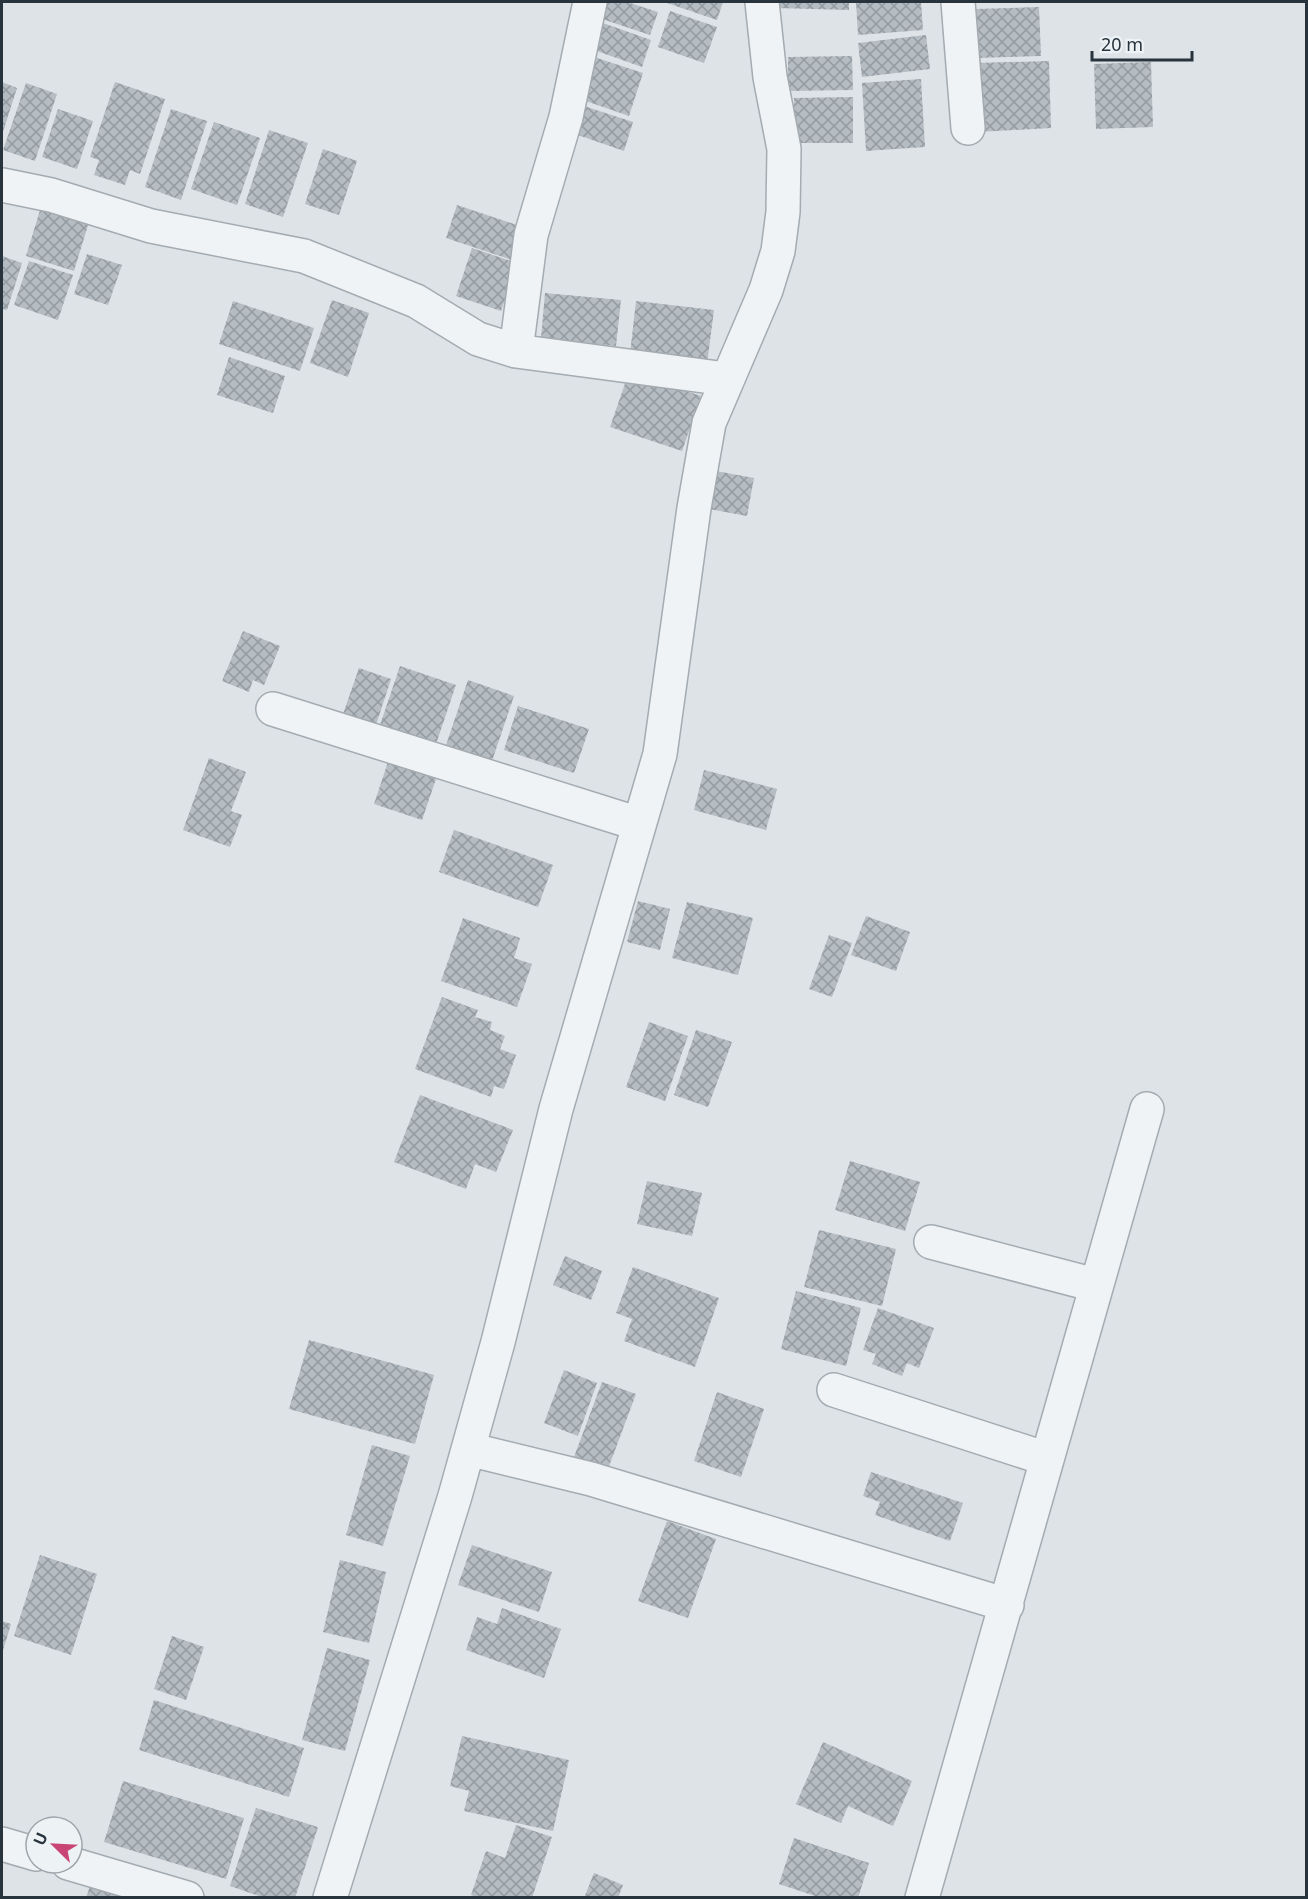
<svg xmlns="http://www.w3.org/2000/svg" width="1308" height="1899" font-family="'Noto Sans',sans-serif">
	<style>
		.building { fill: url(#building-cross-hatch) }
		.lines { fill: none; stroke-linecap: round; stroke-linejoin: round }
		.street-casing { stroke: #a4abb1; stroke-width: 36 }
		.street { stroke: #f0f3f5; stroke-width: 33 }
	</style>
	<defs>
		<pattern id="building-cross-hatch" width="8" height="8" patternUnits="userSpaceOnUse" patternTransform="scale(1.5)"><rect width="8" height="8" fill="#b5bdc3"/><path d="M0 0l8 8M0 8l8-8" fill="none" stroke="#939aa0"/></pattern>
	</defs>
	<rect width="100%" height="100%" fill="#dee3e7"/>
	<!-- building -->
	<path class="building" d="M605 2H627L658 12 650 35 599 18Z
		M664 2H723L717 20Z
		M775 2H849V10L775 8Z
		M856 2H921L923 30 858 35Z
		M1039 7 1041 56 976 58 975 9Z
		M670 11 717 27 704 63 658 47Z
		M603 23 651 40 642 67 594 50Z
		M926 35 930 69 862 77 858 43Z
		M852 56 853 90 788 91V57Z
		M597 58 643 73 629 116 583 100Z
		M1049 61 1051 128 978 132 975 63Z
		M1151 62 1153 127 1096 129 1094 64Z
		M921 79 925 147 866 151 862 83Z
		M2 82 17 88 2 135Z
		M115 82 165 99 140 174 130 170 125 185 94 175 99 160 90 157Z
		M26 83 57 94 35 161 3 150Z
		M853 97V143H794V98Z
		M584 106 633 122 624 151 575 134Z
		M58 109 93 121 77 169 42 157Z
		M171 109 207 121 181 200 145 187Z
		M214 122 260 138 237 205 191 189Z
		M269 130 308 143 283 217 245 204Z
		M323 149 357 161 339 215 305 204Z
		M457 205 523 227 512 260 446 238Z
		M41 207 89 222 74 271 26 256Z
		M472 248 517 263 501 311 456 296Z
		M87 254 122 265 108 305 74 294Z
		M2 256 22 263 7 310 2 309Z
		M29 261 73 275 58 320 14 305Z
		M545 293 621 300 616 346 541 338Z
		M332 300 369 313 348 377 310 363Z
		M233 301 314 328 300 371 219 344Z
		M636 301 714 310 707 364 630 354Z
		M229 357 285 376 273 413 217 395Z
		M629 372 701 396 682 451 610 427Z
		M716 471 754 478 747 516 709 509Z
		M243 631 280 646 264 685 253 680 249 692 222 681Z
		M400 666 456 685 436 744 380 725Z
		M359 668 391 679 375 728 342 717Z
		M468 680 514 696 490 767 444 751Z
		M518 706 589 729 574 773 504 750Z
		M209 758 246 772 231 811 242 815 230 847 183 830Z
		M388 762 436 779 422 820 374 804Z
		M704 770 777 789 766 830 694 810Z
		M454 830 553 865 538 907 439 872Z
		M638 901 670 909 660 950 627 942Z
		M687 902 753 918 738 975 672 958Z
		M866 916 910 932 896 971 851 955Z
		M463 918 520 938 514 958 532 964 517 1007 441 981Z
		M829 935 852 943 832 997 809 989Z
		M442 997 478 1010 475 1017 492 1022 490 1030 505 1036 500 1049 516 1055 504 1089 494 1086 491 1097 415 1069Z
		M649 1022 688 1036 665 1101 626 1087Z
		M696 1030 732 1042 708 1107 674 1095Z
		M420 1095 513 1130 496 1172 475 1164 466 1189 394 1162Z
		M850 1161 920 1182 905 1231 835 1210Z
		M647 1181 702 1193 692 1236 637 1224Z
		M819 1230 896 1249 882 1306 804 1287Z
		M565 1256 602 1271 591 1300 553 1285Z
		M633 1267 719 1298 695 1367 624 1341 632 1319 616 1313Z
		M796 1291 861 1308 846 1366 781 1349Z
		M878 1308 934 1328 919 1368 907 1363 902 1376 872 1364 876 1354 863 1350Z
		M309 1340 434 1375 415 1444 289 1409Z
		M564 1370 597 1383 578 1436 544 1423Z
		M602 1382 636 1394 608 1469 574 1457Z
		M717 1392 764 1409 741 1477 694 1461Z
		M372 1445 410 1456 383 1546 346 1535Z
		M871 1472 963 1503 950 1541 875 1515 880 1502 863 1496Z
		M667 1521 716 1539 688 1618 638 1601Z
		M472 1545 552 1572 539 1612 458 1585Z
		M40 1555 97 1574 71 1655 14 1636Z
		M340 1560 386 1572 369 1643 323 1632Z
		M502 1608 561 1629 544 1678 466 1650 477 1617 497 1624Z
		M2 1621 11 1624 2 1654Z
		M172 1636 204 1647 186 1700 154 1689Z
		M327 1648 370 1660 345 1751 302 1740Z
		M154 1700 304 1748 289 1797 139 1750Z
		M462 1736 569 1760 553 1831 464 1811 469 1791 450 1786Z
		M823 1742 912 1781 893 1826 848 1806 841 1823 796 1804Z
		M123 1781 244 1818 226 1879 104 1842Z
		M256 1808 318 1827 295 1898H265L230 1886Z
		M516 1825 552 1837 532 1898H478L471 1895 486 1851 505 1858Z
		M794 1838 869 1863 858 1898H821L779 1884Z
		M594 1873 623 1885 618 1898H584Z
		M90 1886 126 1897V1898H86Z"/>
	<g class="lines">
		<!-- street casing -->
		<g class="street-casing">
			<path id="street" d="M958 2 968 128
				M2 185 51 195 151 226 304 256 416 301 478 339 516 351 726 379
				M516 351 531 235 566 117 590 2
				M273 709 639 824
				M931 1242 1095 1285
				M834 1390 1047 1459
				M468 1449 591 1479 1007 1605
				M2 1844 36 1854
				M68 1863 187 1898
				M330 1898 455 1496 498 1342 556 1109 660 754 694 508 709 423 766 290 778 251 783 212 784 149 770 77 762 2
				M922 1898 1147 1109"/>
		</g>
		<!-- street -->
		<use href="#street" class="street"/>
	</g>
	<!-- border -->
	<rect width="1308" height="1899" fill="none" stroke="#28343d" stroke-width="6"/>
	<!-- north arrow -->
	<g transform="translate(54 1845) rotate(294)"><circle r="28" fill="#edf2f5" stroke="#9ea6ab" stroke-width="1.5"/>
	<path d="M0-4.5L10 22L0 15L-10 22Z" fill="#c94674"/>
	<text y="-9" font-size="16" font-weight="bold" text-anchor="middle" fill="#28343d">U</text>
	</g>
	<!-- scale -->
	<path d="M1092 51v9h100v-9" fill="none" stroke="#28343d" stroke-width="3"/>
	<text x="1101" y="51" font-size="18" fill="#28343d" stroke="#edf2f5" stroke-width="4.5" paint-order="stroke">20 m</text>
</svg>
